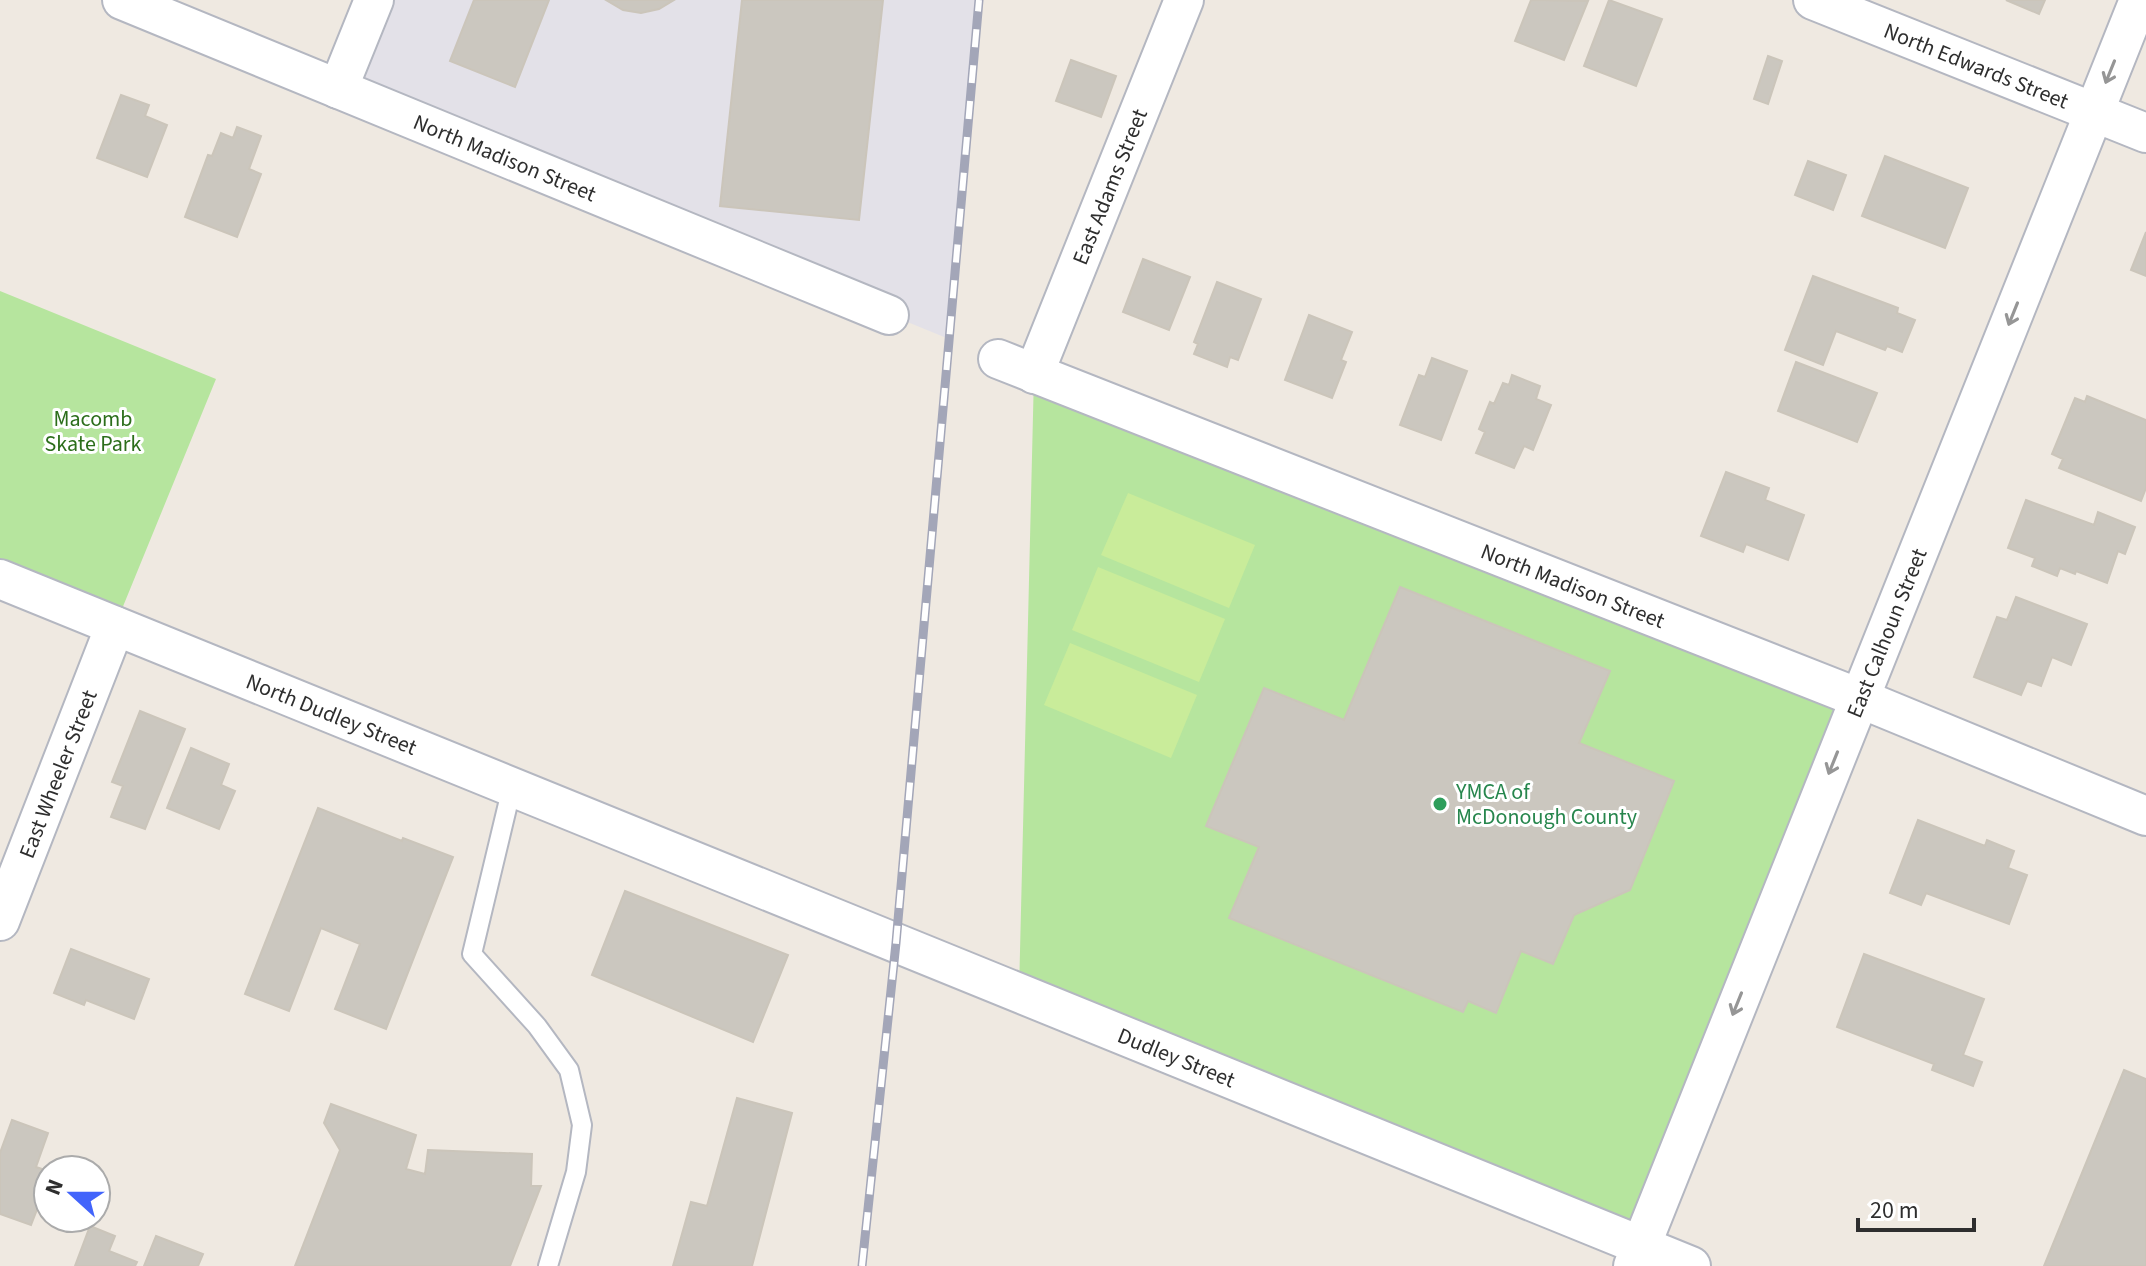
<svg xmlns="http://www.w3.org/2000/svg" width="2146" height="1266" font-family="'Source Sans 3',sans-serif">
	<style>
		.industrial { fill: #e3e1e8 }
		.green { fill: #b6e59e }
		.pitch { fill: #c9ec9a }
		.building { fill: #cbc7bf; stroke: #cbc5ba; stroke-width: 2 }
		.lines { fill: none; stroke-linecap: round; stroke-linejoin: round }
		.service-casing { stroke: #b4b7c1; stroke-width: 22 }
		.minor-casing { stroke: #b4b7c1; stroke-width: 42 }
		.service { stroke: #fff; stroke-width: 18 }
		.minor { stroke: #fff; stroke-width: 38 }
		.rail-casing { stroke: #a3a6b8; stroke-width: 9 }
		.rail { stroke: #fff; stroke-width: 6; stroke-dasharray: 18; stroke-linecap: butt }
		.oneway { stroke: #969696 }
		.leisure-dot { fill: #2e9e5b; stroke: #fff; stroke-width: 3 }
		.labels { text-anchor: middle; stroke-width: 6; stroke-linejoin: round; paint-order: stroke }
		.street-label { font-size: 22px; fill: #2e2e2e; stroke: #fff }
		.park-label { font-size: 22px; fill: #2c6e1b; stroke: #fff }
		.leisure-label { font-size: 22px; fill: #27864d; stroke: #fff; text-anchor: start }
	</style>
	<rect width="100%" height="100%" fill="#efe9e1"/>
	<!-- industrial -->
	<path class="industrial" d="M374 0H979L949 339 338 89Z"/>
	<!-- green -->
	<path class="green" d="M0 291 216 379 115 626 0 579Z
		M1034 374 1859 698 1641 1246 1019 993Z"/>
	<!-- pitch -->
	<path class="pitch" d="M1128 493 1255 545 1229 608 1101 555Z
		M1098 567 1225 619 1199 682 1072 630Z
		M1070 643 1197 695 1171 758 1044 705Z"/>
	<!-- building -->
	<path class="building" d="M474 0H549L515 87 450 61Z
		M606 0H674L659 9 641 13 623 10Z
		M742 0H883L859 220 720 206Z
		M1531 0 1588 1 1564 60 1515 41Z
		M1609 0 1662 19 1636 86 1584 66Z
		M2006 0H2045L2039 14Z
		M1768 56 1782 61 1768 104 1754 99Z
		M1071 60 1116 76 1101 117 1056 101Z
		M121 95 149 105 145 116 167 125 147 177 97 158Z
		M237 127 261 136 249 169 261 174 237 237 185 217 208 155 212 156 221 133 233 138Z
		M1885 156 1968 188 1945 248 1862 216Z
		M1808 161 1846 175 1833 210 1795 195Z
		M2146 232V276L2131 270Z
		M1143 259 1190 277 1169 330 1123 312Z
		M1813 276 1898 308 1897 313 1915 320 1902 352 1887 346 1885 350 1836 331 1823 365 1785 350Z
		M1217 282 1261 299 1238 360 1230 357 1227 367 1194 354 1198 344 1194 342Z
		M1309 315 1352 332 1341 360 1346 362 1332 398 1285 380Z
		M1432 358 1467 371 1441 440 1400 425 1419 375 1425 377Z
		M1796 362 1877 393 1857 442 1778 411Z
		M1512 375 1540 386 1536 399 1551 405 1533 450 1524 446 1514 468 1476 453 1485 432 1479 429 1490 402 1494 404 1503 383 1509 385Z
		M2087 396 2146 420V488L2141 501 2059 468 2063 459 2052 454 2075 398 2085 402Z
		M1726 472 1769 488 1765 500 1804 515 1788 560 1746 544 1743 552 1701 536Z
		M2026 500 2094 525 2098 512 2135 527 2125 554 2118 551 2107 583 2076 571 2075 574 2060 568 2057 576 2032 566 2035 558 2008 548Z
		M1400 587 1610 671 1579 743 1674 781 1630 890 1574 915 1553 964 1521 951 1496 1013 1468 1001 1463 1012 1229 918 1259 847 1206 826 1264 688 1344 720Z
		M2016 597 2087 624 2071 665 2052 657 2041 686 2027 681 2021 695 1974 677 1997 617 2007 620Z
		M140 711 185 729 145 829 111 817 123 786 112 782Z
		M191 748 229 764 221 785 235 791 219 829 167 808Z
		M318 808 402 841 403 838 453 857 386 1029 335 1009 360 944 321 928 289 1011 245 994Z
		M1918 820 1985 846 1987 840 2014 851 2008 868 2027 875 2009 924 1926 893 1921 905 1890 893Z
		M625 891 788 955 753 1042 592 975Z
		M71 949 149 979 134 1019 86 1000 84 1005 54 993Z
		M1864 954 1984 999 1963 1055 1982 1062 1973 1086 1932 1070 1934 1064 1837 1027Z
		M2124 1070 2146 1079V1266H2044Z
		M737 1098 792 1113 752 1266H673L691 1202 707 1206Z
		M331 1104 416 1135 406 1169 425 1174 428 1150 532 1154 531 1186H541L510 1266H295L340 1150 324 1123Z
		M12 1120 48 1133 36 1167 48 1171V1181L31 1225 0 1214V1153Z
		M90 1226 115 1236 109 1251 137 1262 135 1266H75Z
		M156 1236 203 1254 198 1266H144Z"/>
	<g class="lines">
		<!-- service casing -->
		<g class="service-casing">
			<path id="service" d="M512 787 472 954 537 1026 569 1070 582 1125 576 1172 548 1266"/>
		</g>
		<!-- minor casing -->
		<g class="minor-casing">
			<g id="minor">
				<path id="s1" d="M122 0 889 315"/>
				<path id="s2" d="M1813 0 2146 133"/>
				<path d="M338 89 374 0"/>
				<path id="s3" d="M998 359 1859 698 2146 816"/>
				<path id="s4" d="M1034 374 1184 0"/>
				<path id="s5" d="M0 579 1691 1266"/>
				<path id="s6" d="M0 921 115 626"/>
				<path id="s7" d="M1633 1266 2139 0"/>
			</g>
		</g>
		<!-- service -->
		<use href="#service" class="service"/>
		<!-- minor -->
		<use href="#minor" class="minor"/>
		<!-- rail casing -->
		<g class="rail-casing">
			<path id="rail" d="M862 1266 896 943 979 0"/>
		</g>
		<!-- rail -->
		<use href="#rail" class="rail"/>
	</g>
	<!-- one-way arrows -->
	<defs><path id="oneway-shaft" d="M-6 0H5M1.5-3L5.5 0L1.5 3" fill="none" stroke-width="1.6" stroke-linecap="round" stroke-linejoin="round" transform="scale(2)"/></defs>
	<g class="oneway">
		<use href="#oneway-shaft" transform="translate(2110 72) rotate(112)"/>
		<use href="#oneway-shaft" transform="translate(2013 314) rotate(112)"/>
		<use href="#oneway-shaft" transform="translate(1833 763) rotate(112)"/>
		<use href="#oneway-shaft" transform="translate(1737 1004) rotate(112)"/>
	</g>
	<!-- markers -->
	<circle class="leisure-dot" cx="1440" cy="804" r="8"/>
	<g class="labels">
		<!-- street labels -->
		<g class="street-label">
			<text dy="8" stroke="none"><textPath href="#s2" startOffset="176">North Edwards Street</textPath></text>
			<text dy="8" stroke="none"><textPath href="#s1" startOffset="414">North Madison Street</textPath></text>
			<text dy="8" stroke="none"><textPath href="#s4" startOffset="202">East Adams Street</textPath></text>
			<text dy="8" stroke="none"><textPath href="#s3" startOffset="618">North Madison Street</textPath></text>
			<text dy="8" stroke="none"><textPath href="#s7" startOffset="682">East Calhoun Street</textPath></text>
			<text dy="8" stroke="none"><textPath href="#s5" startOffset="358">North Dudley Street</textPath></text>
			<text dy="8" stroke="none"><textPath href="#s6" startOffset="158">East Wheeler Street</textPath></text>
			<text dy="8" stroke="none"><textPath href="#s5" startOffset="1270">Dudley Street</textPath></text>
		</g>
		<!-- park labels -->
		<g class="park-label">
			<text x="93" y="426">Macomb<tspan x="93" dy="25">Skate Park</tspan></text>
		</g>
		<!-- leisure labels -->
		<g class="leisure-label">
			<text x="1456" y="799">YMCA of<tspan x="1456" dy="25">McDonough County</tspan></text>
		</g>
	</g>
	<!-- north arrow -->
	<g transform="translate(72 1194) rotate(291)"><circle r="38" fill="#ffffff" stroke="#ababab" stroke-width="2"/>
	<path d="M0-6L14 30L0 20L-14 30Z" fill="#4264fb"/>
	<text y="-12" font-size="22" font-weight="bold" text-anchor="middle" fill="#2e2e2e">N</text>
	</g>
	<!-- scale -->
	<path d="M1858 1218v12h116v-12" fill="none" stroke="#2e2e2e" stroke-width="4"/>
	<text x="1870" y="1218" font-size="24" fill="#2e2e2e" stroke="#ffffff" stroke-width="6" paint-order="stroke">20 m</text>
</svg>
